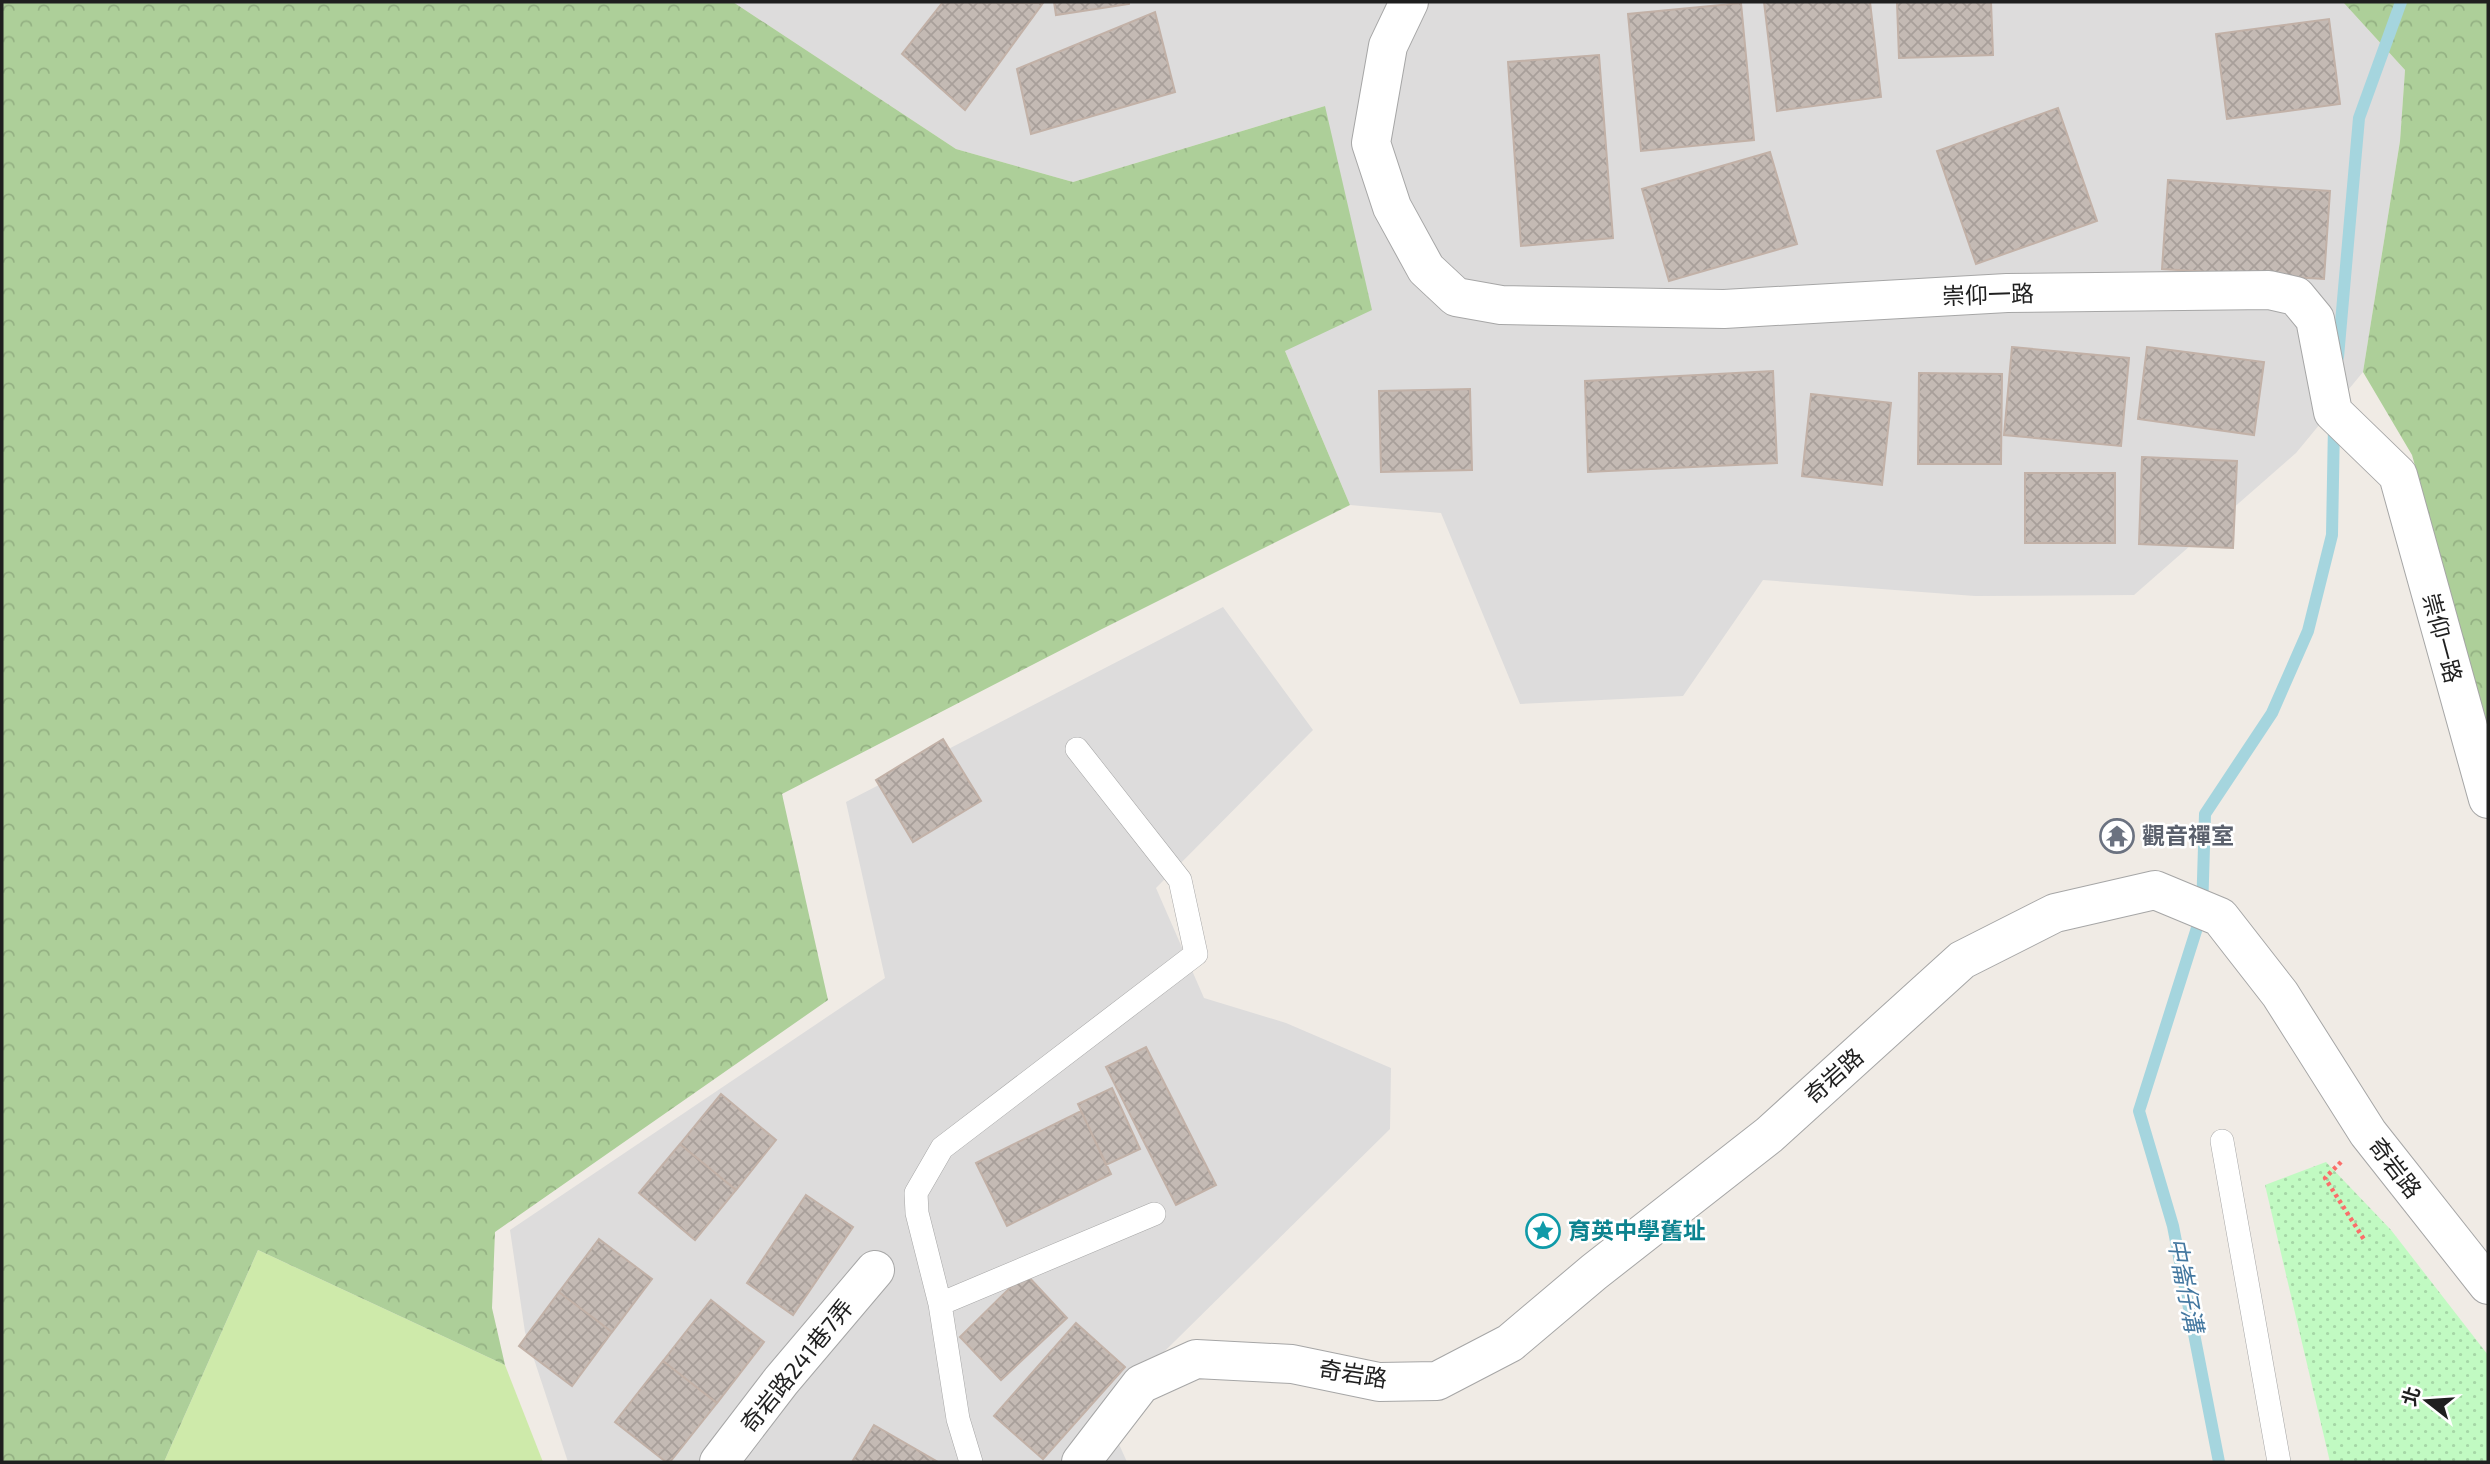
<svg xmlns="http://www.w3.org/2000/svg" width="2490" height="1464" font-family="'Exo 2','Noto Sans TC',sans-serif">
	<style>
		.residential { fill: #dddcdc }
		.grass { fill: #ceeaaa }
		.forest { fill: url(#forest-crowns) }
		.park { fill: url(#park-dots) }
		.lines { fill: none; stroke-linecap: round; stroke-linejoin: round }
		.stream { stroke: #a5d5de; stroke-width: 12 }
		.building { fill: url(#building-cross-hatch); stroke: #c2b1a7; stroke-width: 2 }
		.lane-casing { stroke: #a6a6a6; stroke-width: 24 }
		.street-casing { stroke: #a6a6a6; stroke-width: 40 }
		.path { stroke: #fb6e6a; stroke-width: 4.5; stroke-dasharray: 3.5 3.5; stroke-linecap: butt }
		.lane { stroke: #fff; stroke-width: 23 }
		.street { stroke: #fff; stroke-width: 38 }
		.labels { text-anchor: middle; stroke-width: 5; stroke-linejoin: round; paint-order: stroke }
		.street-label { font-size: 23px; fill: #1f1f1f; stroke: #fff }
		.worship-label { font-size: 23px; font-weight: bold; fill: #5b616d; stroke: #fff; text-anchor: start }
		.culture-label { font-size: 23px; font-weight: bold; fill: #0d838f; stroke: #fff; text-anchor: start }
		.water-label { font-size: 24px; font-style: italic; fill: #4478a0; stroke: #fff }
	</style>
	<defs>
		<pattern id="forest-crowns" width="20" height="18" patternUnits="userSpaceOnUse" patternTransform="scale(1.75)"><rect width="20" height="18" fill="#adcf99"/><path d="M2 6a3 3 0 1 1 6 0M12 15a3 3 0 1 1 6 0" fill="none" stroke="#94b183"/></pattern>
		<pattern id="park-dots" width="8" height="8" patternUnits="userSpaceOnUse" patternTransform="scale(1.75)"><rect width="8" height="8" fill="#c1fac2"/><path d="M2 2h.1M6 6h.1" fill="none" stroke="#a5d6a6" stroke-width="1.8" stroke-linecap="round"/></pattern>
		<pattern id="building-cross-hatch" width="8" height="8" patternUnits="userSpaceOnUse" patternTransform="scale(1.75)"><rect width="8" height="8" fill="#c4bab4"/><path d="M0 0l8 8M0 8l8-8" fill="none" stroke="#a89f9a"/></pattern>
	</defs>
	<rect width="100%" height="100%" fill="#f0ebe5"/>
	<!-- residential -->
	<path class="residential" d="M733 2H2343L2405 70 2400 141 2363 372 2296 453 2134 595 1975 596 1763 580 1683 696 1520 704 1441 513 1350 505 1285 351 1325 106 1073 182 956 149Z
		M1223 607 1313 730 1156 888 1204 998 1286 1023 1391 1068 1390 1129 1104 1411 1127 1462H568L525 1332 510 1230 885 978 846 802Z"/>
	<!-- grass -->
	<path class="grass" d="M258 1250 505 1365 543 1462H164Z"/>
	<!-- forest -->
	<path class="forest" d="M2 2H733L956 149 1073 182 1325 106 1372 310 1285 351 1350 505 1102 629 782 794 828 1000 495 1232 492 1308 505 1365 258 1250 164 1462H2Z
		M2343 2H2488V729L2412 455 2363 372 2400 141 2405 70Z"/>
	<!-- park -->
	<path class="park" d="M2326 1162 2391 1230 2488 1355V1462H2330L2265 1185Z"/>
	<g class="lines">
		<!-- stream -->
		<path class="stream" d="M2338 357 2359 118 2401 2
			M2219 1462 2173 1226 2139 1111 2202 912 2205 814 2272 713 2308 631 2332 535 2334 424"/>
	</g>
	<!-- building -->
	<path class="building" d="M943 2 1043 3 965 110 902 54Z
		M1054 2H1129V4L1056 15Z
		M1764 2H1870L1881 97 1777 111Z
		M1897 2H1991L1993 55 1899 58Z
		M1741 3 1754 140 1641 151 1628 14Z
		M1155 12 1175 92 1031 134 1017 69Z
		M2329 19 2340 104 2227 119 2216 34Z
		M1599 55 1613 238 1521 246 1508 62Z
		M2058 108 2097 221 1976 264 1937 151Z
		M1770 152 1797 244 1669 281 1642 189Z
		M2168 180 2330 191 2324 279 2162 269Z
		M2012 347 2129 358 2121 446 2004 435Z
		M2147 347 2264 362 2254 435 2138 419Z
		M1773 371 1777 463 1588 472 1585 381Z
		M1919 373 2002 374 2001 464H1918Z
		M1470 389 1472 470 1381 472 1379 391Z
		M1811 394 1891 403 1882 485 1802 476Z
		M2142 457 2237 461 2233 548 2139 544Z
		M2025 473H2115V543H2025Z
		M943 739 981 801 913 842 876 780Z
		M1146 1047 1216 1185 1176 1205 1106 1067Z
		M1112 1088 1140 1149 1106 1165 1078 1104Z
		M721 1094 776 1140 736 1190 680 1144Z
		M1081 1111 1111 1174 1007 1226 976 1163Z
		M680 1144 736 1190 695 1240 639 1193Z
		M806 1195 853 1227 793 1315 747 1283Z
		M599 1239 652 1279 612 1332 559 1292Z
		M1025 1273 1067 1318 1001 1380 960 1337Z
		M559 1292 612 1332 572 1386 519 1346Z
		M711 1300 764 1342 717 1403 663 1361Z
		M1076 1323 1125 1367 1043 1459 994 1416Z
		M663 1361 717 1403 670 1462H666L615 1422Z
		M874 1425 938 1462H852Z"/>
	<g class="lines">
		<!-- lane casing -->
		<g class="lane-casing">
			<path id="lane" d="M2222 1141 2279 1462
				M940 1304 1154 1214
				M971 1462 958 1419 940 1304 917 1213 916 1193 942 1148 1196 954 1180 880 1077 749"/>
		</g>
		<!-- street casing -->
		<g class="street-casing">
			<path id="street" d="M1409 2 1388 46 1371 143 1392 207 1426 269 1456 297 1501 305 1724 309 2007 293 2269 290 2296 296 2315 319 2333 412 2398 475 2488 799
				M719 1462 781 1381 875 1270
				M1081 1462 1141 1384 1196 1359 1292 1364 1379 1382 1437 1381 1510 1343 1594 1272 1769 1135 1962 960 2055 913 2155 890 2220 917 2280 994 2368 1133 2488 1285"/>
		</g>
		<!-- path -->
		<path class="path" d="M2341 1162 2325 1178 2365 1241"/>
		<!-- lane -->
		<use href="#lane" class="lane"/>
		<!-- street -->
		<use href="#street" class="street"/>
	</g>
	<!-- icons -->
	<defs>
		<g id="temple-ring" transform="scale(1.75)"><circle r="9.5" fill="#fff" stroke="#6b7280" stroke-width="1.5"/><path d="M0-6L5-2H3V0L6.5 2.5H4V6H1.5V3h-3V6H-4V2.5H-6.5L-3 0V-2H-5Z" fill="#6b7280"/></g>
		<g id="sight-ring" transform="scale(1.75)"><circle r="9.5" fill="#fff" stroke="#0f9aa8" stroke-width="1.5"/><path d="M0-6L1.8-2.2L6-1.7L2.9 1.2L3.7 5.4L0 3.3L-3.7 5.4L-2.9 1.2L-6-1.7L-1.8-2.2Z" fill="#0f9aa8"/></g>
	</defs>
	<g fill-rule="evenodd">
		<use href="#temple-ring" x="2117" y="836"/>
		<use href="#sight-ring" x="1543" y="1231"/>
	</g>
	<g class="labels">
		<!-- street labels -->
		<g class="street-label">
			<text transform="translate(1988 295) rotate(-2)" y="8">崇仰一路</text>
			<text transform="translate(2442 638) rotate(75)" y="8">崇仰一路</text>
			<text transform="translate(1834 1076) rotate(-42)" y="8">奇岩路</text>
			<text transform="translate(2395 1168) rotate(52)" y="8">奇岩路</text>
			<text transform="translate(797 1366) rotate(-51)" y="8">奇岩路241巷7弄</text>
			<text transform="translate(1353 1374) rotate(9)" y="8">奇岩路</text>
		</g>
		<!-- worship labels -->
		<g class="worship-label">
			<text x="2142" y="844">觀音禪室</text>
		</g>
		<!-- culture labels -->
		<g class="culture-label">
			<text x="1568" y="1239">育英中學舊址</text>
		</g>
		<!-- water labels -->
		<g class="water-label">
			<text transform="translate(2185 1285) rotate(79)" y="8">中崙仔溝</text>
		</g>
	</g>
	<!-- border -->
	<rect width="2490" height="1464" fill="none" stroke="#1f1f1f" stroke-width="7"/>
	<!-- north arrow -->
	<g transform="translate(2427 1401) rotate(287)" stroke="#ffffff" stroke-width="5" paint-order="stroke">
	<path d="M0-5L12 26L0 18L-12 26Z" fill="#1f1f1f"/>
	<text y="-10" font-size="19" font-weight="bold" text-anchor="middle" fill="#1f1f1f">北</text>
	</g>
</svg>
